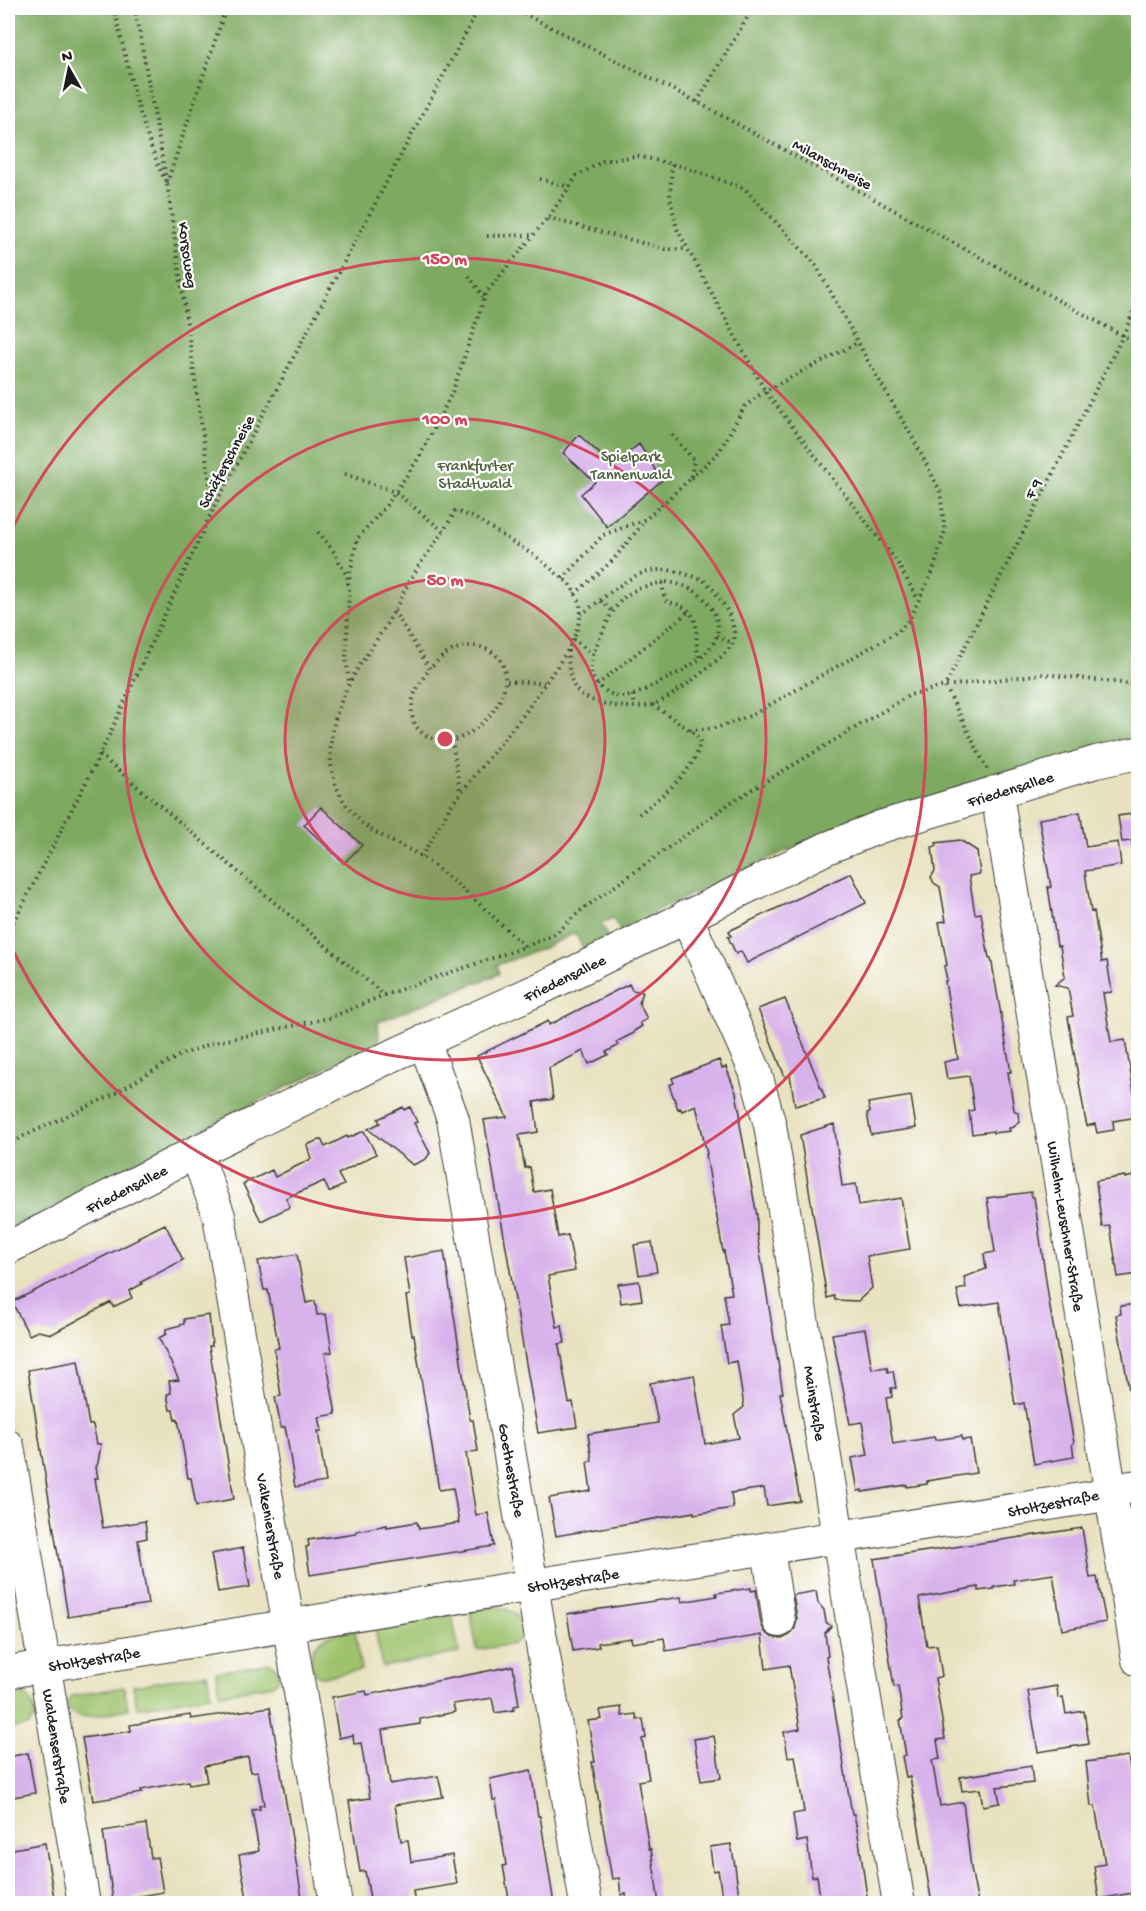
<svg xmlns="http://www.w3.org/2000/svg" width="1146" height="1911" font-family="'Gochi Hand',sans-serif">
	<style>
		.green { fill: #9ec36d; stroke: #5d7044; stroke-width: 1.5 }
		.forest { fill: #7ea960; stroke: #4d623e; stroke-width: 1.5 }
		.building { fill: #d8b2eb }
		.lines { fill: none; stroke-linecap: round; stroke-linejoin: round }
		.minor-casing { stroke: #3b3a35; stroke-width: 34 }
		.path { stroke: #3b3a35; stroke-width: 4; stroke-dasharray: 1.5 4.5; stroke-linecap: butt }
		.minor { stroke: #fff; stroke-width: 32 }
		.ring { fill: none; stroke: #d1495b; stroke-width: 3 }
		.labels { text-anchor: middle; stroke-width: 4.5; stroke-linejoin: round; paint-order: stroke }
		.street-label { font-size: 16px; fill: #1c1c1c; stroke: #fff }
		.park-label { font-size: 16px; fill: #505f3c; stroke: #fff }
		.centre { fill: #d1495b; stroke: #fff; stroke-width: 3 }
		.ring-label { font-size: 18px; text-anchor: middle; font-weight: bold; fill: #d1495b; stroke: #fff; stroke-width: 4.5; stroke-linejoin: round; paint-order: stroke }
	</style>
	<rect width="100%" height="100%" fill="#fff"/>
	<filter id="ink" filterUnits="userSpaceOnUse"><feTurbulence type="fractalNoise" baseFrequency=".0167" numOctaves="2"/><feDisplacementMap in="SourceGraphic" scale="12" xChannelSelector="R" yChannelSelector="G"/><feConvolveMatrix kernelMatrix="1 2 1 2 8 2 1 2 1" color-interpolation-filters="sRGB"/></filter>
	<filter id="wash" filterUnits="userSpaceOnUse"><feTurbulence type="fractalNoise" baseFrequency=".008" numOctaves="4" result="noise"/><feDisplacementMap in="SourceGraphic" scale="24" xChannelSelector="R" yChannelSelector="G"/><feGaussianBlur stdDeviation="1.35" result="paint"/><feColorMatrix in="noise" values="0 0 0 0 0 0 0 0 0 0 0 0 0 0 0 0 0 1.4 0 .05"/><feComposite in="paint" operator="in"/></filter>
	<g filter="url(#wash)">
		<rect width="100%" height="100%" fill="#e8e2c0"/>
		<!-- green -->
		<path class="green" d="M493 1607C510 1607 526 1618 522 1637L513 1644 477 1650 470 1611Z
			M452 1614 459 1653 382 1667 375 1627Z
			M355 1630 361 1670 323 1677 317 1675C312 1670 310 1665 311 1658 313 1635 337 1634 355 1630Z
			M270 1663C280 1667 283 1678 273 1685L220 1694 216 1672Z
			M207 1673 211 1695 137 1708 133 1686Z
			M124 1687 128 1709C110 1712 70 1727 66 1703L72 1696Z
			M8 1689C23 1690 35 1700 35 1717L28 1726 8 1729Z"/>
		<!-- forest -->
		<path class="forest" d="M8 8H1138V741L885 814 881 807 653 912 656 920 623 937 613 918 601 923 610 943 587 956 575 933 541 949 497 965 499 974 378 1022 379 1042 228 1116 8 1231Z"/>
		<g id="blocks">
			<!-- building -->
			<path class="building" d="M579 435 613 466 639 444 662 480 607 527 581 494 595 482 563 453Z
				M321 807 362 845 344 863 304 825Z
				M1080 812 1086 847 1118 842 1121 865 1085 871 1091 912 1094 911 1102 962 1107 961 1112 992 1103 993 1111 1042 1125 1040 1138 1117 1113 1121 1114 1130 1097 1133 1095 1124 1087 1126 1085 1117 1068 1017 1073 1016 1068 988 1055 985 1065 977 1060 946H1057L1048 887H1051L1039 819Z
				M1138 813V840L1122 842 1118 816Z
				M960 840 977 851 980 874 969 876 975 914 981 913 989 958H991L1011 1072H1008L1014 1110 1018 1113 1019 1121 1014 1127 1009 1128 1010 1131 993 1133V1131L972 1134 969 1111 974 1110 969 1076 947 1079 944 1062 958 1059 945 981 947 980 944 966 947 965 939 922 946 921 940 887 934 883 931 877 935 871 932 847 937 846 936 843Z
				M851 873 866 903 747 963 741 951 736 954 728 937 731 936 729 931Z
				M629 984 632 990 643 992 639 1003 647 1019 640 1023 642 1026 634 1031V1033L616 1042 618 1046 606 1052 608 1055 589 1064 583 1051 549 1068 553 1099 534 1102 538 1132 519 1135 525 1168 530 1167 534 1192 550 1189 558 1237 568 1235 575 1271 548 1276 557 1327 562 1326 565 1343 559 1344V1346L569 1403 573 1402 577 1427 538 1433 484 1120 507 1117 477 1056 548 1021 549 1025Z
				M785 999 825 1098 795 1106 790 1075 785 1077 758 1009Z
				M719 1060 722 1068 726 1067 736 1093 741 1119H739L757 1216V1234L783 1393H780L800 1501 767 1506 764 1488 731 1493 733 1508 694 1514V1512L556 1536 549 1498 591 1491 587 1462 592 1461 588 1434 658 1423 650 1383 694 1375 705 1444 739 1438 734 1415 744 1407 737 1361 727 1363 721 1326 729 1325 724 1295 732 1294 724 1251 723 1252 706 1155 707 1154 696 1105 682 1111 680 1108 678 1109 669 1085 674 1083 672 1078Z
				M911 1096 916 1128 871 1135 867 1113 870 1112 868 1103Z
				M403 1107 404 1110 410 1107 417 1122 414 1123 430 1153 426 1159 413 1165 368 1129 380 1123 378 1119Z
				M834 1124 842 1186 856 1184 859 1205 901 1198 910 1249 867 1256 872 1288 858 1301 835 1300 834 1296 827 1298 800 1135Z
				M364 1131 376 1154 338 1174 344 1185 329 1192 324 1181 286 1198 290 1207 261 1221 243 1184 272 1170 275 1177 311 1159 307 1145 321 1139 325 1147 347 1136 348 1138Z
				M1125 1176V1178L1133 1176 1138 1211V1274L1118 1277 1110 1226 1102 1227 1096 1181Z
				M1031 1192 1032 1197H1034L1050 1308 1074 1443 1072 1444 1074 1457 1034 1464 1024 1403 1015 1405 999 1302 961 1308 957 1290 966 1288 964 1277 986 1269 984 1254 995 1252 987 1198Z
				M165 1224 183 1260 141 1282 142 1284 129 1291 132 1298 113 1307 111 1302 52 1334 38 1331 29 1335 12 1302 139 1239 138 1237Z
				M652 1242 657 1272 639 1275 634 1245Z
				M444 1251 470 1420H473L478 1451 466 1453 476 1515 488 1513 494 1546 310 1575 306 1547 309 1546 308 1540 356 1533V1531L387 1525V1527L417 1522 419 1529 459 1523 453 1488 439 1490 414 1335H412L406 1296 410 1295 404 1258Z
				M297 1254 306 1303 315 1301 317 1315 326 1314 332 1352 325 1353 336 1414 319 1417 322 1431H318L326 1482 295 1487 287 1437 285 1427 281 1428 275 1397 281 1396 274 1349 279 1348 268 1290H264L258 1261Z
				M639 1281 642 1300 621 1303 618 1284Z
				M1138 1304V1390H1129L1116 1315 1121 1314 1120 1306Z
				M209 1315 212 1346H209L234 1499 196 1506 191 1478H188L178 1419 175 1420 173 1410H170L167 1394 171 1393 169 1381 179 1380 159 1338 166 1334V1329L184 1324V1319Z
				M865 1329 872 1369 887 1367 888 1372 893 1371 896 1388H891L892 1397 886 1398 893 1444 934 1437 935 1440 962 1436V1440L970 1439 976 1473 927 1481V1484L907 1487V1485L862 1492V1490L858 1491 852 1458 868 1455 862 1422 850 1424 832 1334Z
				M78 1361 89 1425H93L97 1444H101L98 1463 96 1467 98 1478H95L103 1528 145 1521 147 1538 138 1540 148 1604 68 1617 28 1370Z
				M1082 1528 1090 1578 1097 1577 1106 1622 1062 1630 1053 1574 1013 1580 1014 1584 994 1587V1589L978 1591V1587L919 1598 927 1646 937 1645 942 1676 935 1678 945 1739 937 1740 940 1759 932 1760 940 1806 963 1802 971 1868 978 1904H932L910 1777H906L902 1756 906 1755 900 1720 903 1719 898 1686 894 1687 874 1559Z
				M243 1548 250 1587 218 1592 211 1554Z
				M751 1588V1591L756 1590 761 1624 765 1632 772 1637 782 1639 790 1635 795 1628 797 1618 793 1595 816 1591 818 1603 824 1610 826 1622 831 1626 825 1633 828 1656 826 1657 852 1814H854L859 1840 868 1904H821L817 1876 812 1877 807 1840 797 1842 793 1814 804 1812 795 1756 788 1757 784 1732 800 1729 789 1665 766 1669 762 1635 666 1651 664 1638 632 1643 631 1638 598 1643 599 1647 573 1651 567 1614 681 1597 682 1602 717 1596 716 1593Z
				M513 1666 519 1705 514 1706V1710L495 1713 492 1698 453 1704 455 1712 420 1719V1724L382 1730 390 1784 438 1776 443 1797 395 1805 401 1841 408 1840 411 1862 452 1855 457 1884 413 1891 415 1904H371L365 1871 360 1872 349 1801 370 1798 361 1743 354 1744 353 1735 339 1738 332 1697 366 1691 367 1695Z
				M1057 1686 1058 1698 1063 1697 1066 1714 1084 1711 1089 1744 1038 1752 1028 1691Z
				M270 1707 303 1904H248L239 1855 259 1851 252 1810 260 1809 259 1806 264 1805 258 1771 251 1772 248 1757 204 1766 207 1782 189 1785 188 1781 141 1790 142 1793 93 1801 82 1738 131 1731 130 1725 190 1715 191 1719Z
				M621 1707 622 1716 636 1714 637 1720 643 1719 646 1738 642 1739 649 1779 638 1781 649 1849H651L659 1904H627L626 1894 621 1895 619 1878 612 1879 592 1762H595L588 1721 602 1719 600 1710Z
				M714 1736 721 1778 701 1781 694 1739Z
				M28 1753 35 1793 8 1798V1757Z
				M1128 1756 1137 1814 1138 1813V1892L1099 1899 1094 1866 1105 1864 1095 1806H1091L1086 1762Z
				M1031 1766 1033 1783 997 1787 1000 1803 983 1806 980 1789 962 1791 960 1777Z
				M531 1770 538 1816H540L554 1904H510L503 1866 506 1865 496 1800H493L490 1779Z
				M146 1824 151 1858 157 1857 163 1892 134 1897 135 1904H116L113 1900 103 1831Z
				M45 1843 55 1904H13L12 1901 8 1902V1850Z
				M731 1844 735 1866 740 1904H723L718 1870 713 1871 710 1847Z"/>
		</g>
	</g>
	<g filter="url(#ink)">
		<use href="#blocks" fill-opacity="0" stroke="#3b3a35" stroke-width="1.5"/>
		<g class="lines">
			<!-- minor casing -->
			<g class="minor-casing">
				<path id="minor" d="M995 792 999 806 1138 1660
					M686 916 755 1071 770 1125 899 1904
					M424 1041 453 1119 586 1904
					M196 1152 219 1216 336 1904
					M8 1248 196 1152 387 1058 546 986 827 848 880 827 1096 762 1138 753
					M8 1446 84 1904
					M768 1549 779 1621
					M8 1672 533 1585 1094 1497 1111 1490 1138 1486"/>
			</g>
			<!-- path -->
			<path class="path" d="M114 8C128 66 139 124 164 178
				M135 8 167 184 213 506
				M513 8 697 102 1138 344
				M697 102 753 8
				M672 164 670 198 677 229 765 391 897 562 918 599
				M540 179 569 187
				M167 183 226 8
				M548 218 665 249H687
				M487 236 533 235
				M469 276 485 299
				M345 474 395 492 443 531
				M691 478 719 452 745 406 765 391 859 342
				M318 532 334 552 347 576 349 590 346 658 349 683
				M563 579 603 535 646 519 691 478 694 460 670 433
				M666 582C684 584 698 590 709 605 739 645 684 671 654 685 644 690 632 698 620 697 614 696 609 693 604 690 580 675 595 648 604 629 610 616 616 604 627 595 638 587 653 584 666 582Z
				M662 583 665 600C670 603 674 603 679 605 706 618 691 638 700 659
				M348 584 357 539 385 507 420 456 452 393 486 293 550 215 577 176 603 161 638 156 684 167 745 189 816 265 868 361 914 440 940 491 945 531 933 571 909 620 899 631 752 715 717 728 689 730
				M575 594 613 560 645 521
				M601 601 613 611
				M394 611 430 669C470 619 534 658 491 714 483 724 466 738 453 740 430 743 409 731 412 705 413 692 422 679 430 669
				M717 636 732 643
				M573 639 593 654
				M568 650C568 662 569 679 576 689 588 706 635 711 654 704 669 699 697 677 710 666 718 659 732 650 734 639 737 621 717 590 703 580 698 577 691 576 685 574 638 558 616 592 581 614
				M507 681 544 683
				M597 685 688 612
				M633 695 635 706
				M452 740 460 792
				M100 755 384 995
				M987 769 945 686 1123 336 1138 301
				M639 814C661 796 698 770 700 740L694 733 653 705
				M421 857 452 804 525 713 568 650 576 633 581 614 580 602 569 583 563 579 541 560 473 517 455 511C444 533 428 551 415 572 404 590 396 610 384 628 373 646 360 663 350 682 327 726 319 778 356 817 375 837 400 843 422 857 457 882 494 917 525 947
				M8 933 100 755 214 507 479 8
				M8 1146 24 1136 112 1095 180 1055 213 1043 329 1018 384 995 525 947 555 934 579 912 733 801 910 695 945 686 1044 674 1138 685"/>
			<!-- minor -->
			<use href="#minor" class="minor"/>
		</g>
	</g>
	<!-- distance rings -->
	<circle cx="445" cy="739" r="160" fill="#d1495b" fill-opacity=".12"/>
	<g class="ring">
		<circle cx="445" cy="739" r="160"/>
		<circle cx="445" cy="739" r="321"/>
		<path d="M9 536A481 481 0 1 1 9 942"/>
	</g>
	<g class="labels">
		<!-- street labels -->
		<g class="street-label">
			<text transform="translate(833 163) rotate(29)" y="6">Milanschneise</text>
			<text transform="translate(189 255) rotate(82)" y="6">Korsoweg</text>
			<text transform="translate(225 461) rotate(-62)" y="6">Schäferschneise</text>
			<text transform="translate(1032 488) rotate(-63)" y="6">F 9</text>
			<text transform="translate(1010 788) rotate(-17)" y="6">Friedensallee</text>
			<text transform="translate(564 977) rotate(-26)" y="6">Friedensallee</text>
			<text transform="translate(126 1188) rotate(-27)" y="6">Friedensallee</text>
			<text transform="translate(1067 1226) rotate(81)" y="6">Wilhelm-Leuschner-Straße</text>
			<text transform="translate(816 1403) rotate(81)" y="6">Mainstraße</text>
			<text transform="translate(513 1470) rotate(80)" y="6">Goethestraße</text>
			<text transform="translate(1053 1502) rotate(-11)" y="6">Stoltzestraße</text>
			<text transform="translate(272 1526) rotate(80)" y="6">Valkenierstraße</text>
			<text transform="translate(573 1579) rotate(-9)" y="6">Stoltzestraße</text>
			<text transform="translate(94 1658) rotate(-9)" y="6">Stoltzestraße</text>
			<text transform="translate(58 1746) rotate(81)" y="6">Waldenserstraße</text>
		</g>
		<!-- park labels -->
		<g class="park-label">
			<text x="631" y="461">Spielpark<tspan x="631" dy="18">Tannenwald</tspan></text>
			<text x="475" y="470">Frankfurter<tspan x="475" dy="18">Stadtwald</tspan></text>
		</g>
	</g>
	<circle cx="445" cy="739" r="9" class="centre"/>
	<g class="ring-label">
		<text x="445" y="264">150 m</text>
		<text x="445" y="424">100 m</text>
		<text x="445" y="585">50 m</text>
	</g>
	<!-- margin -->
	<rect width="1146" height="1911" fill="none" stroke="#fff" stroke-width="30"/>
	<!-- north arrow -->
	<g transform="translate(69 69) rotate(351)" stroke="#ffffff" stroke-width="4.5" paint-order="stroke">
	<path d="M0-4.5L10 22L0 15L-10 22Z" fill="#1c1c1c"/>
	<text y="-9" font-size="16" font-weight="bold" text-anchor="middle" fill="#1c1c1c">N</text>
	</g>
</svg>
